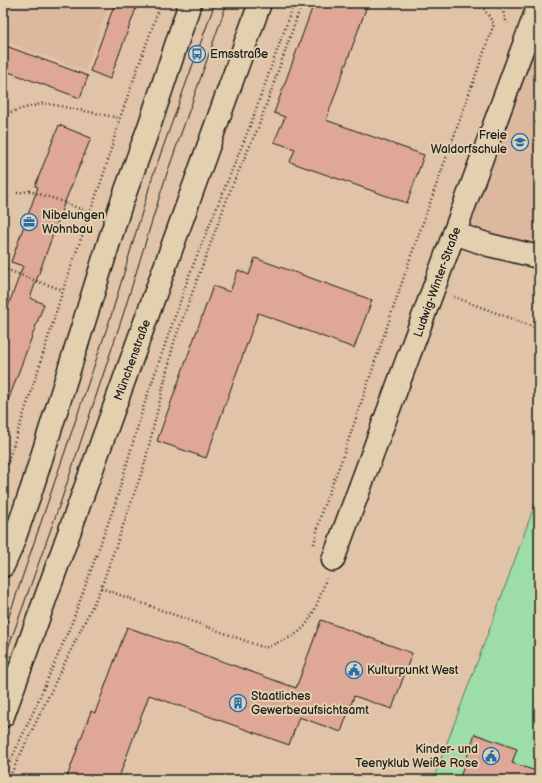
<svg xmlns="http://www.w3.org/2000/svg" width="542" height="783" font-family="'Balsamiq Sans',sans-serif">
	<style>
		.built { fill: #dcb89f }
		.green { fill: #9cdda8; stroke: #5c7c62 }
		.building { fill: #dea796; stroke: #1c1c1c }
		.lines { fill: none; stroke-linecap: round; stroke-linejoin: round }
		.minor-casing { stroke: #1c1c1c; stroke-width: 25 }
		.major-casing { stroke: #1c1c1c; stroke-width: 25 }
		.path { stroke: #1c1c1c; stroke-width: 2.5; stroke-dasharray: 1 3; stroke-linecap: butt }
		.minor { stroke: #e2d0ae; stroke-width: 22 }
		.major { stroke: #e2d0ae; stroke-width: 22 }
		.tram { stroke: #1c1c1c; stroke-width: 1 }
		.labels { text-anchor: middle; stroke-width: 4; stroke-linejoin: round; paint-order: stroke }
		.poi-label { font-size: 12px; fill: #1c1c1c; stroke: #e2d0ae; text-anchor: start }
		.street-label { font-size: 12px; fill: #1c1c1c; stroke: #e2d0ae }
	</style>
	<rect width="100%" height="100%" fill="#e1c4a7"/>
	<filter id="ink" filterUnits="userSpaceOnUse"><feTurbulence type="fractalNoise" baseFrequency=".025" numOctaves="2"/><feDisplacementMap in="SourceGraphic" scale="8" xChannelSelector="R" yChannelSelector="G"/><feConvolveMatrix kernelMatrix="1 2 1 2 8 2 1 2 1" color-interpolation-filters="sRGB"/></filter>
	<g filter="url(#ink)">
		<!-- built -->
		<path class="built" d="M3 3H110L85 70 3 41Z
			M539 41V268L463 244Z"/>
		<!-- green -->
		<path class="green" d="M539 493V780H433L494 617Z"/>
		<!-- building -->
		<path class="building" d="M115 3H138L110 79 90 71Z
			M314 3H368L326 120 424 155 407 203 290 162 295 149 274 142 285 117 274 113Z
			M3 45 88 76 80 98 3 70Z
			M59 125 91 138 64 204 30 298 44 304 5 409H3V320L23 266 11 262 38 187 35 186Z
			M255 258 372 300 354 348 258 313 206 458 157 441 213 286 230 292 238 270 249 275Z
			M321 620 412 653 392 709 354 696 341 732 299 717 289 745 149 695 118 780H66L91 711 95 713 127 627 296 688Z
			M475 734 517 749 512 763 539 772V780H459Z"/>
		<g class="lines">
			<!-- minor casing -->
			<g class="minor-casing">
				<path id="minor" d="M454 233 489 245 539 257
					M333 560C403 375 470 189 539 4"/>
			</g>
			<!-- major casing -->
			<g class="major-casing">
				<path id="major" d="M3 566 11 548 32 488 120 207 150 124 190 3
					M3 716 260 3"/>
			</g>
			<!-- path -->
			<path class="path" d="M496 3 503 11 507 24
				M3 114 44 103 120 118
				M17 193 29 191 58 200 90 213
				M3 268 36 281 63 290
				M454 297 539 329
				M3 476 35 380 63 290 104 173 120 118 161 3
				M314 544 322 510 341 462 411 256 494 24 484 9 475 3
				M101 588 265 648C275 643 293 638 301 630 313 619 321 594 326 579
				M3 777 35 708 71 625 115 504 144 405 190 273 250 126 294 3
				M8 780 101 588 144 466 174 342 232 186 258 128 302 3"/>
			<!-- minor -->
			<use href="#minor" class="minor"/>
			<!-- major -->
			<use href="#major" class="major"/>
			<!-- tram -->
			<path class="tram" d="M3 634 112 313 153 175 215 3
				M3 662 61 501 123 315 165 179 227 3"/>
		</g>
	</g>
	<!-- icons -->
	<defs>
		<g id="bus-ring" transform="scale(0.9)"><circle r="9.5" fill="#e2d0ae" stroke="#1f6fb2" stroke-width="1.5"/><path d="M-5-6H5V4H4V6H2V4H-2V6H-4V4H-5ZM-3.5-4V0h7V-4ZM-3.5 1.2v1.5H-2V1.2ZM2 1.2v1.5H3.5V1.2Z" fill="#1f6fb2"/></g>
		<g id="school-ring" transform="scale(0.9)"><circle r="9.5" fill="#e2d0ae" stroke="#1f6fb2" stroke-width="1.5"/><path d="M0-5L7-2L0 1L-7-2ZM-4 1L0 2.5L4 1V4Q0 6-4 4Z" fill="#1f6fb2"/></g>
		<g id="office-ring" transform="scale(0.9)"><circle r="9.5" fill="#e2d0ae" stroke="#1f6fb2" stroke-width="1.5"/><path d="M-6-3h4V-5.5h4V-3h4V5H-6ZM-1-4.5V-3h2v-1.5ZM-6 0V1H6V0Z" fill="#1f6fb2"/></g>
		<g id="civic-ring" transform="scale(0.9)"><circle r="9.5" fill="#e2d0ae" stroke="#1f6fb2" stroke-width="1.5"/><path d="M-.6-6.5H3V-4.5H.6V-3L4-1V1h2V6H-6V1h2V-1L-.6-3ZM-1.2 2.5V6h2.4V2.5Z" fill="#1f6fb2"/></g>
		<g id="building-ring" transform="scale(0.9)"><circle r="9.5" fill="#e2d0ae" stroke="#1f6fb2" stroke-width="1.5"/><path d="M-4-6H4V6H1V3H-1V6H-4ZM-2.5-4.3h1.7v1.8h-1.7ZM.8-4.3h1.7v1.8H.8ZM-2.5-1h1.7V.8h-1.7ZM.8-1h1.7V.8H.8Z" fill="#1f6fb2"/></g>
	</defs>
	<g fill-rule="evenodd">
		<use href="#bus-ring" x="197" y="54"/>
		<use href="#school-ring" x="520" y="142"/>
		<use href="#office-ring" x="29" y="222"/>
		<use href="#civic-ring" x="354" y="670"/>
		<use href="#building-ring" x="238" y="703"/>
		<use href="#civic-ring" x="491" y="756"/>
	</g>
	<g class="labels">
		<!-- poi labels -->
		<g class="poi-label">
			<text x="210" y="58">Emsstraße</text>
			<text x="507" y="139" text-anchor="end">Freie<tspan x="507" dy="14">Waldorfschule</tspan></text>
			<text x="42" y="219">Nibelungen<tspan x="42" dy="14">Wohnbau</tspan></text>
			<text x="367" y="674">Kulturpunkt West</text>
			<text x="251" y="700">Staatliches<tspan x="251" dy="14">Gewerbeaufsichtsamt</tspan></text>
			<text x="478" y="753" text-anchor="end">Kinder- und<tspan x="478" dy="14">Teenyklub Weiße Rose</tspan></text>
		</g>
		<!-- street labels -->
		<g class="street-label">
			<text transform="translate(437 282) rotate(-70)" y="4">Ludwig-Winter-Straße</text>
			<text transform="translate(132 360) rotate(-70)" y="4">Münchenstraße</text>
		</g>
	</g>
	<!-- margin -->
	<rect width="542" height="783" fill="none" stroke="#e2d0ae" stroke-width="16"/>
	<rect x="8" y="8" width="526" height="767" fill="none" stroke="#1c1c1c" stroke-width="1.5" filter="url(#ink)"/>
</svg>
